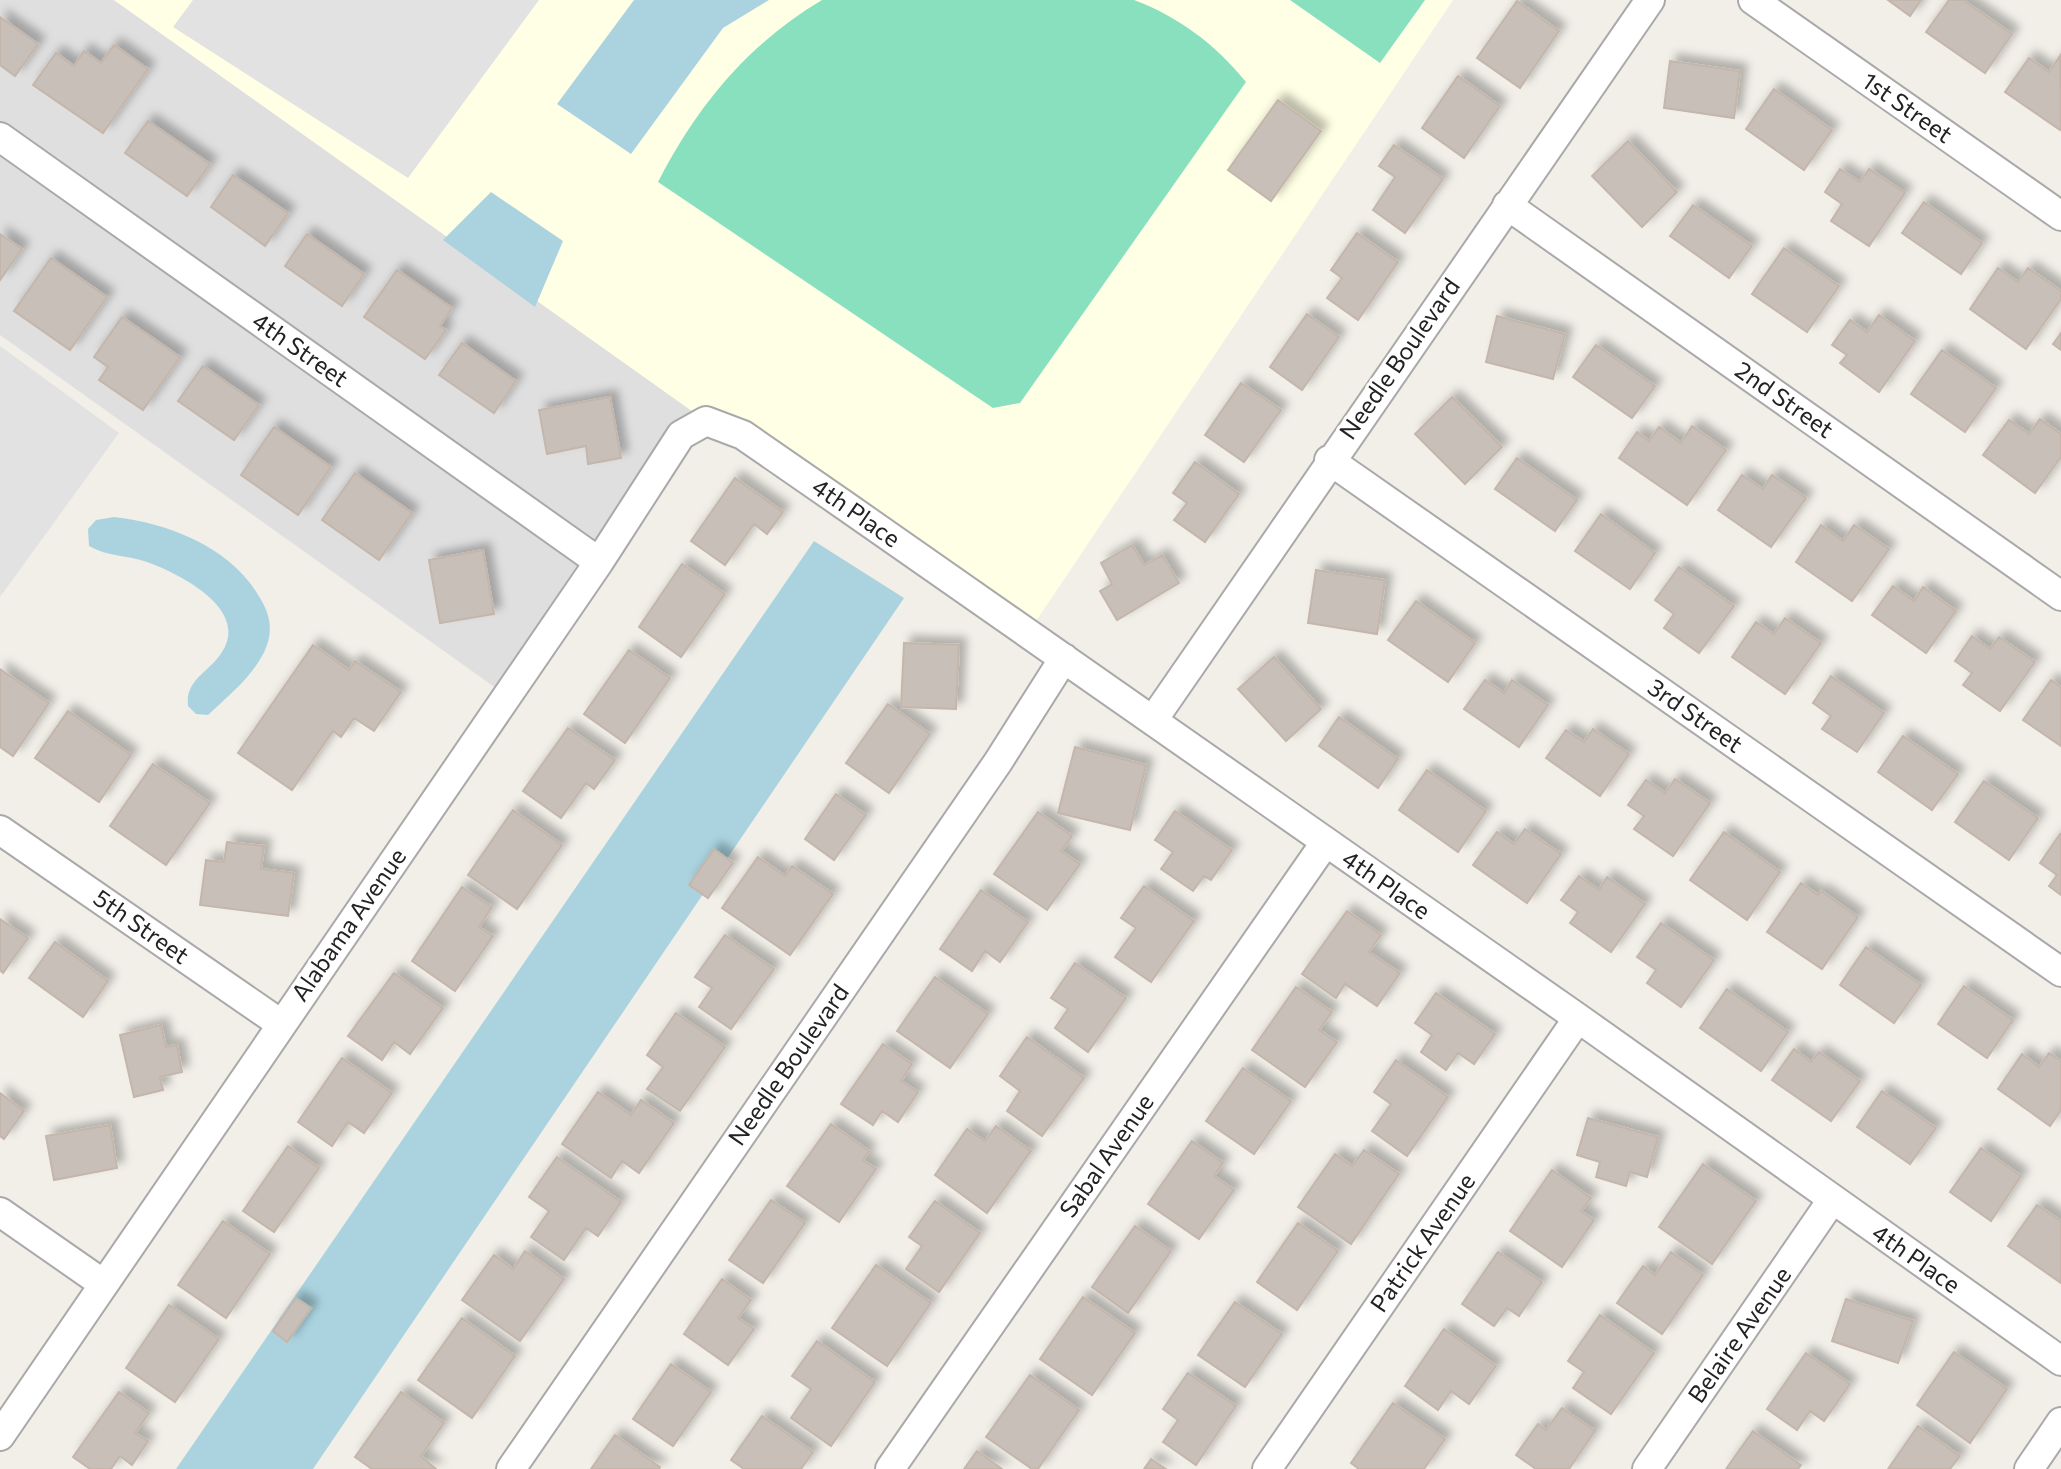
<svg xmlns="http://www.w3.org/2000/svg" width="2061" height="1469" font-family="Commissioner,sans-serif">
	<style>
		.residential { fill: #e0dfdf }
		.education { fill: #ffffe5 }
		.pitch { fill: #88e0be }
		.parking { fill: #e2e2e2 }
		.water { fill: #aad3df }
		.building { fill: #c7bfb8; stroke: #c4b6ab; stroke-width: 2; filter: url(#shadow) }
		.lines { fill: none; stroke-linecap: round; stroke-linejoin: round }
		.minor-casing { stroke: #a9a9a9; stroke-width: 32 }
		.minor { stroke: #fff; stroke-width: 28 }
		.labels { text-anchor: middle; stroke-width: 6; stroke-linejoin: round; paint-order: stroke }
		.street-label { font-size: 24px; fill: #222; stroke: #fff }
	</style>
	<defs>
		<filter id="shadow"><feDropShadow dx="7" dy="-7" stdDeviation="4" flood-color="#0004"/></filter>
	</defs>
	<rect width="100%" height="100%" fill="#f2efe9"/>
	<!-- residential -->
	<path class="residential" d="M0 0H114L706 421 507 696 0 335Z"/>
	<!-- education -->
	<path class="education" d="M114 0H1453L1028 633 706 421Z"/>
	<!-- pitch -->
	<path class="pitch" d="M822 0H1134C1179 17 1215 44 1246 82L1020 403 993 408 658 182C697 106 748 44 822 0Z
		M1290 0H1425L1380 63Z"/>
	<!-- parking -->
	<path class="parking" d="M193 0H539L408 178 173 27Z
		M0 346 119 433 0 597Z"/>
	<!-- water -->
	<path class="water" d="M634 0H769L723 28 631 154 557 104Z
		M491 192 563 241 535 307 443 240Z
		M114 517C169 523 232 548 260 598 269 613 273 627 267 645 257 673 229 695 208 715L196 714 188 706C185 679 209 673 222 652 250 609 180 574 147 562 127 555 108 557 89 546L88 529 96 520Z
		M814 541 904 598 313 1469H176Z"/>
	<!-- building -->
	<path class="building" d="M1888 0H1921L1910 16Z
		M1949 0H1963L2012 34 1985 73 1926 32Z
		M1517 1 1559 31 1520 88 1477 58Z
		M0 17 38 44 15 76 0 65Z
		M114 45 148 69 103 133 33 85 56 53 74 66 84 51 101 63Z
		M2060 56 2061 128 2060 130 2005 92 2029 58 2049 72Z
		M1670 61 1740 71 1734 118 1664 108Z
		M1458 76 1500 106 1464 158 1422 128Z
		M1774 89 1832 130 1804 170 1746 129Z
		M1278 100 1321 131 1271 201 1228 170Z
		M148 121 210 164 187 196 125 153Z
		M1628 141 1677 192 1642 227 1592 176Z
		M1394 145 1443 179 1405 233 1373 210 1395 177 1379 166Z
		M1840 169 1860 182 1869 169 1905 193 1869 246 1831 221 1842 204 1825 192Z
		M233 175 288 213 265 246 211 207Z
		M1924 202 1982 243 1961 274 1902 233Z
		M1693 205 1752 246 1729 278 1670 236Z
		M1357 233 1398 262 1358 320 1327 298 1342 278 1331 270Z
		M0 234 22 249 0 280Z
		M307 234 364 274 342 306 285 266Z
		M1784 248 1839 286 1807 332 1752 294Z
		M51 258 107 297 70 350 14 311Z
		M1998 268 2018 282 2028 268 2061 291V299L2026 349 1970 309Z
		M397 270 452 308 440 326 446 330 425 359 364 317Z
		M1307 314 1339 337 1302 390 1270 367Z
		M1879 315 1915 341 1879 392 1840 363 1847 355 1832 345 1850 320 1867 332Z
		M1497 316 1565 334 1553 379 1486 362Z
		M122 317 180 357 143 410 99 380 108 367 94 357Z
		M2061 333V350L2053 344Z
		M462 343 516 381 494 413 439 375Z
		M1596 345 1655 386 1632 418 1573 377Z
		M1942 350 1996 388 1965 432 1911 394Z
		M203 366 259 405 234 440 178 401Z
		M1241 383 1281 410 1244 462 1205 435Z
		M610 397 621 458 588 464 586 446 547 454 539 410Z
		M1452 397 1502 447 1465 484 1415 434Z
		M2040 419 2061 434V457L2035 493 1983 455 2009 420 2029 434Z
		M1692 426 1726 450 1687 505 1619 458 1637 432 1649 441 1659 427 1681 443Z
		M274 427 331 467 298 515 241 475Z
		M1517 458 1577 500 1555 531 1495 489Z
		M1195 462 1239 494 1205 542 1174 520 1187 503 1173 493Z
		M355 473 412 513 379 560 322 520Z
		M1742 475 1763 489 1772 475 1806 498 1771 547 1718 510Z
		M735 478 783 512 767 534 754 524 725 565 691 541Z
		M1601 514 1655 553 1630 589 1575 551Z
		M1821 525 1843 541 1854 525 1889 549 1852 601 1796 562Z
		M1132 545 1144 565 1162 555 1179 583 1117 620 1100 591 1112 584 1101 563Z
		M483 550 494 614 440 623 429 560Z
		M682 564 725 594 681 657 639 627Z
		M1679 567 1734 606 1699 653 1664 628 1674 614 1655 600Z
		M1316 570 1385 580 1377 634 1308 623Z
		M1893 586 1914 601 1923 587 1956 611 1926 653 1872 615Z
		M1416 601 1475 643 1448 682 1388 640Z
		M1785 618 1821 643 1785 694 1732 657 1756 622 1774 634Z
		M1972 636 1990 649 1999 637 2035 662 2000 711 1963 685 1972 673 1955 661Z
		M904 643 959 645 956 709 901 707Z
		M313 645 349 670 355 661 401 692 374 731 354 718 341 737 333 731 292 790 238 753Z
		M629 650 670 678 625 743 584 714Z
		M1274 657 1321 709 1286 741 1238 689Z
		M0 669 49 703 13 756 0 747Z
		M1831 676 1884 713 1857 752 1822 729 1831 716 1813 703Z
		M1485 680 1504 693 1512 680 1548 705 1519 747 1464 709Z
		M2051 680 2061 687V746L2023 720Z
		M888 704 930 734 889 793 846 763Z
		M68 711 131 755 99 802 35 758Z
		M1339 717 1398 759 1378 788 1319 746Z
		M568 728 615 760 594 789 586 783 561 818 523 791Z
		M1593 729 1629 754 1600 796 1546 758 1566 730 1584 742Z
		M1903 736 1958 774 1932 810 1878 772Z
		M1075 747 1146 765 1130 830 1058 813Z
		M153 764 210 803 166 865 110 826Z
		M1427 770 1486 811 1458 852 1399 810Z
		M1675 779 1710 803 1673 856 1634 829 1644 816 1628 805 1646 780 1665 793Z
		M1984 781 2038 818 2009 860 1955 822Z
		M836 794 866 815 834 860 805 839Z
		M513 810 562 845 517 909 468 875Z
		M1175 811 1232 850 1211 880 1204 876 1193 891 1161 869 1173 852 1155 840Z
		M1038 812 1072 836 1061 851 1080 864 1047 910 994 874Z
		M1525 829 1561 854 1527 903 1473 865 1497 832 1514 844Z
		M1724 832 1780 872 1747 920 1690 880Z
		M2060 834H2061V895L2049 886 2057 875 2040 863Z
		M227 842 264 846 261 869 294 873 288 916 200 905 206 860 224 862Z
		M714 849 733 863 708 898 689 885Z
		M758 857 785 876 792 866 833 894 790 955 722 908Z
		M1579 876 1599 890 1607 877 1645 904 1611 952 1570 923 1578 912 1561 900Z
		M1801 883 1818 895 1821 891 1858 917 1822 969 1767 932Z
		M1144 886 1194 921 1151 982 1115 957 1136 928 1121 918Z
		M462 887 492 907 479 927 493 936 455 991 412 961Z
		M981 890 1028 922 1000 962 985 951 972 971 940 949Z
		M1347 911 1381 935 1369 952 1400 973 1377 1006 1345 984 1336 998 1302 974Z
		M0 919 28 938 3 973 0 970Z
		M1661 923 1714 960 1681 1007 1647 983 1656 970 1637 957Z
		M725 935 774 969 731 1029 699 1007 712 988 695 977Z
		M55 942 108 981 83 1017 29 978Z
		M1866 947 1921 985 1894 1023 1840 985Z
		M1075 963 1126 998 1088 1052 1055 1028 1068 1009 1051 998Z
		M394 973 443 1008 410 1054 394 1042 382 1060 348 1036Z
		M935 977 988 1014 950 1068 897 1031Z
		M1964 986 2013 1020 1987 1058 1938 1024Z
		M1296 987 1332 1012 1319 1030 1337 1042 1305 1087 1252 1050Z
		M1727 989 1788 1032 1761 1071 1700 1028Z
		M1436 993 1495 1034 1474 1064 1458 1053 1446 1070 1421 1052 1432 1035 1415 1023Z
		M676 1013 725 1047 680 1111 647 1089 663 1067 647 1055Z
		M161 1025 166 1047 177 1045 182 1072 160 1077 163 1090 134 1097 120 1035Z
		M1027 1037 1084 1078 1042 1136 1007 1111 1020 1091 1000 1076Z
		M883 1044 912 1064 901 1081 918 1092 898 1122 882 1111 873 1125 841 1104Z
		M1794 1049 1811 1062 1819 1052 1860 1081 1831 1121 1772 1080Z
		M2049 1053 2061 1061V1110L2050 1126 1998 1089 2022 1054 2039 1067Z
		M342 1058 392 1093 364 1133 348 1122 332 1146 298 1122Z
		M1396 1060 1448 1097 1407 1156 1372 1131 1391 1104 1374 1092Z
		M1243 1068 1291 1101 1254 1154 1206 1121Z
		M1882 1091 1936 1128 1910 1164 1857 1127Z
		M598 1092 631 1115 641 1100 674 1123 639 1173 622 1161 611 1178 562 1144Z
		M0 1093 24 1111 4 1139 0 1136Z
		M1588 1118 1658 1137 1647 1177 1630 1172 1626 1186 1596 1177 1600 1162 1577 1155Z
		M831 1124 869 1151 863 1160 876 1169 839 1222 787 1186Z
		M110 1125 117 1168 54 1180 46 1136Z
		M996 1126 1031 1151 987 1213 935 1175 967 1129 985 1141Z
		M1192 1141 1223 1163 1214 1176 1234 1190 1199 1239 1148 1204Z
		M288 1146 319 1168 274 1232 243 1211Z
		M1981 1148 2021 1176 1991 1221 1950 1192Z
		M1364 1150 1399 1174 1351 1244 1298 1207 1335 1154 1352 1166Z
		M557 1157 621 1202 598 1236 586 1228 564 1260 531 1237 549 1211 529 1197Z
		M1703 1164 1756 1201 1712 1264 1659 1227Z
		M1552 1170 1591 1198 1581 1211 1594 1220 1562 1267 1510 1231Z
		M771 1200 805 1223 763 1283 729 1260Z
		M935 1201 980 1233 939 1292 906 1269 922 1246 909 1237Z
		M2037 1205 2061 1221V1283L2008 1246Z
		M223 1221 270 1254 226 1318 178 1285Z
		M1298 1223 1338 1251 1297 1310 1257 1282Z
		M1135 1226 1171 1251 1128 1313 1092 1287Z
		M525 1251 564 1279 520 1341 462 1300 494 1255 513 1269Z
		M1498 1252 1542 1282 1519 1316 1507 1308 1494 1326 1462 1304Z
		M1671 1252 1703 1275 1662 1334 1617 1303 1643 1266 1655 1275Z
		M876 1265 931 1303 887 1366 832 1328Z
		M722 1279 751 1300 738 1318 754 1329 728 1365 684 1334Z
		M1083 1297 1135 1333 1092 1395 1040 1359Z
		M296 1298 311 1308 287 1342 273 1331Z
		M1846 1299 1913 1321 1898 1363 1832 1341Z
		M1235 1302 1282 1334 1245 1387 1198 1355Z
		M169 1305 219 1339 175 1402 126 1368Z
		M1600 1315 1654 1353 1611 1414 1573 1388 1584 1372 1568 1361Z
		M462 1318 515 1356 472 1418 418 1380Z
		M1444 1329 1496 1366 1469 1404 1451 1391 1438 1410 1405 1386Z
		M817 1341 875 1382 831 1446 791 1418 811 1389 792 1376Z
		M1954 1352 2007 1389 1970 1443 1917 1405Z
		M1806 1353 1850 1384 1824 1421 1810 1411 1797 1430 1767 1409Z
		M671 1364 711 1392 673 1446 633 1419Z
		M1188 1373 1236 1406 1196 1465 1163 1442 1178 1420 1163 1409Z
		M1030 1375 1079 1410 1038 1469H1032L986 1437Z
		M119 1392 149 1413 135 1433 148 1441 132 1465 120 1456 111 1469H90L73 1457Z
		M401 1392 444 1423 421 1456 436 1469H372L355 1457Z
		M1393 1403 1445 1439 1424 1469H1359L1351 1463Z
		M1562 1408 1595 1431 1569 1469H1536L1516 1455 1538 1424 1546 1430Z
		M762 1416 813 1452 801 1469H744L731 1460Z
		M1918 1426 1960 1456 1950 1469H1888Z
		M1753 1431 1801 1465 1798 1469H1726Z
		M615 1435 660 1467 659 1469H591Z
		M977 1451 1002 1469H964Z
		M1151 1459 1166 1469H1144Z"/>
	<g class="lines">
		<!-- minor casing -->
		<g class="minor-casing">
			<path id="minor" d="M1753 0 2061 216
				M0 137 599 562
				M1507 205 2061 596
				M1329 460 2061 972
				M1153 720 1650 0
				M0 830 281 1024
				M0 1212 102 1283
				M0 1436 599 562 681 435 706 421 743 435 847 507 1578 1018 2061 1361
				M511 1469 998 762 1064 658
				M890 1469 1325 843
				M1267 1469 1578 1018
				M1647 1469 1832 1200
				M2029 1469 2061 1422"/>
		</g>
		<!-- minor -->
		<use href="#minor" class="minor"/>
	</g>
	<g class="labels">
		<!-- street labels -->
		<g class="street-label">
			<text transform="translate(1907 108) rotate(35)" y="8">1st Street</text>
			<text transform="translate(300 350) rotate(35)" y="8">4th Street</text>
			<text transform="translate(1400 359) rotate(-55)" y="8">Needle Boulevard</text>
			<text transform="translate(1784 400) rotate(35)" y="8">2nd Street</text>
			<text transform="translate(856 513) rotate(35)" y="8">4th Place</text>
			<text transform="translate(1695 716) rotate(35)" y="8">3rd Street</text>
			<text transform="translate(1386 885) rotate(35)" y="8">4th Place</text>
			<text transform="translate(349 925) rotate(-55)" y="8">Alabama Avenue</text>
			<text transform="translate(141 927) rotate(35)" y="8">5th Street</text>
			<text transform="translate(789 1065) rotate(-55)" y="8">Needle Boulevard</text>
			<text transform="translate(1107 1156) rotate(-55)" y="8">Sabal Avenue</text>
			<text transform="translate(1423 1243) rotate(-55)" y="8">Patrick Avenue</text>
			<text transform="translate(1916 1259) rotate(35)" y="8">4th Place</text>
			<text transform="translate(1740 1335) rotate(-55)" y="8">Belaire Avenue</text>
		</g>
	</g>
</svg>
